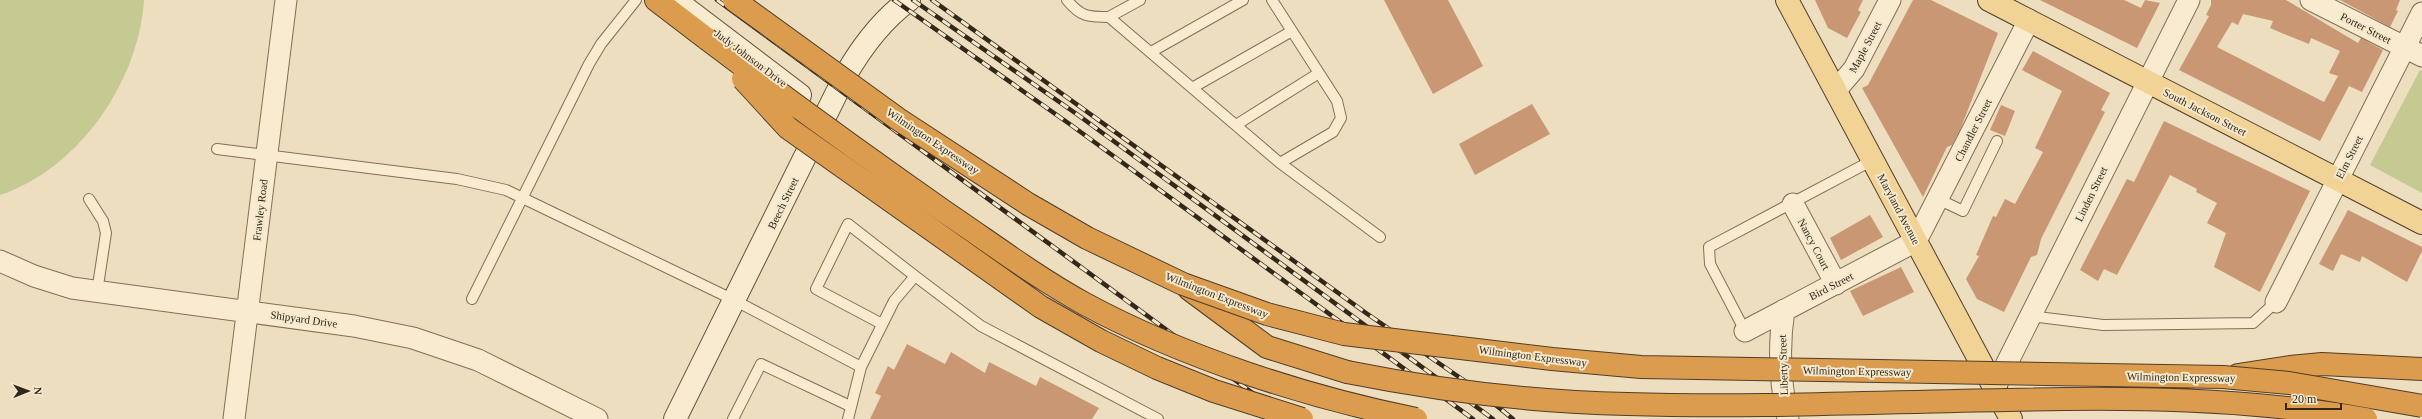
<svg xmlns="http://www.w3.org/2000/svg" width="2422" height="419" font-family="'Times New Roman',serif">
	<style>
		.green { fill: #c4ca92 }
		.building { fill: #ca9774; fill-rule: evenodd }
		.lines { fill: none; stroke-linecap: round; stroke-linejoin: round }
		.lane-casing { stroke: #846e57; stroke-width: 12 }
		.street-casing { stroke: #846e57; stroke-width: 23 }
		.secondary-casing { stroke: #654f3a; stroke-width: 24 }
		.primary-casing { stroke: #513d2c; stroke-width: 24 }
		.highway-casing { stroke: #513d2c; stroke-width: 24 }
		.lane { stroke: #f8ebd0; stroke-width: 10 }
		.street { stroke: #f8ebd0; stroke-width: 21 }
		.secondary { stroke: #f8ebd0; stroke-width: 22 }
		.primary { stroke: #f0d395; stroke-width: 22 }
		.highway { stroke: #dc9c4e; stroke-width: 22 }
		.rail-casing { stroke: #33271b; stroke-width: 4.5 }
		.rail { stroke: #f4e8cd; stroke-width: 3; stroke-dasharray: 9; stroke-linecap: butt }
		.highway-bridge-casing { stroke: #513d2c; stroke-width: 24; stroke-linecap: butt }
		.highway-bridge { stroke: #dc9c4e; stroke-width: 22 }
		.labels { text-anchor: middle; stroke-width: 4; stroke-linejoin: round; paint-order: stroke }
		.street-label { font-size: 11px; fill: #33271b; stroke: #f4e8cd }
	</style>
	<rect width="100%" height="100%" fill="#ecdebe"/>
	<!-- green -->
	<path class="green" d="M0 0H144C139 81 79 169 0 195Z
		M2420 70 2422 71V193L2370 165Z"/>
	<!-- building -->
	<path class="building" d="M1384 0H1448L1483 66 1433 94Z
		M1815 0H1863L1858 10 1861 12 1847 38 1828 28Z
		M1913 0H1931L1998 33 1960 130 1952 145 1947 147 1923 197 1862 88 1868 85Z
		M2040 0H2124L2141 8 2145 0 2160 3 2137 48Z
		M2211 0H2286L2358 43 2361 38 2383 50 2362 92 2349 86 2320 141 2179 70 2209 16 2206 15 2211 5ZM2243 14 2273 21 2270 28 2284 34 2309 44 2311 38 2340 51 2329 73 2338 76 2324 102 2217 47 2232 22 2238 25Z
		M2340 0H2400L2396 10 2398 11 2390 27Z
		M2033 51 2110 93 2101 110 2105 112 2041 239 2037 255 2031 257 2004 312 1977 299 1966 279 1979 256 1976 255 1993 216 1996 217 2005 199 2015 204 2043 152 2035 148 2062 91 2022 70Z
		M1532 104 1550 134 1475 175 1459 144Z
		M2001 105 2015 111 2005 136 1990 130Z
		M2164 121 2310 191 2260 292 2214 267 2226 233 2207 223 2217 203 2196 192 2197 189 2170 175 2117 275 2104 269 2098 281 2080 270 2127 179 2134 182Z
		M2348 210 2422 247V251L2407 282 2362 256 2360 262 2341 254 2333 271 2319 264Z
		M1870 215 1883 237 1841 260 1830 238Z
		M1901 267 1914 292 1863 316 1850 291Z
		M907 344 945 364 951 352 985 373 989 362 1036 386 1040 377 1099 408 1092 419H870L881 396 875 393 888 366 894 370Z"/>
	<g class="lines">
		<!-- lane casing -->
		<g class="lane-casing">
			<path id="lane" d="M1067 0C1081 17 1088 17 1109 17L1280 163 1333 132 1341 118 1337 101 1272 0
				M1109 17 1140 0
				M1151 52 1243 0
				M1192 88 1292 31
				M1236 125 1319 73
				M217 149 457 179 506 190 734 300 861 367 894 301 915 276 981 326 1158 419
				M1280 163 1380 237
				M89 199 103 221 106 233 97 292
				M1938 199 1963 211 1997 141
				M472 299 589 64 601 44 636 0
				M2030 316 2103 325 2253 323 2276 302
				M882 324 816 289 848 224 915 276
				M1745 331 1710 264 1709 247 1873 160
				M733 419 761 364 850 406
				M848 419 861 367"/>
		</g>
		<!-- street casing -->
		<g class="street-casing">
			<path id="street" d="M2311 0 2422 56
				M1836 90 1854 69 1890 0
				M1793 204 1836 284
				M0 261 34 276 72 288 354 326 413 338 478 360 597 419
				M2276 302 2422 13
				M1784 310C1778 347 1780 383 1788 419
				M1745 331 1916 241 2029 20
				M1995 387 2189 0
				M234 419 286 0"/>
		</g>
		<!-- secondary casing -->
		<g class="secondary-casing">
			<path id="secondary" d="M675 0 800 95
				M675 419 845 76C861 48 883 19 909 0"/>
		</g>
		<!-- primary casing -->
		<g class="primary-casing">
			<path id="primary" d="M1787 0 2011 419
				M1989 0 2422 223"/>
		</g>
		<!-- highway casing -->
		<g class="highway-casing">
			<path id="highway" d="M656 0 707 39
				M1189 289 1267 347 1347 372
				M2238 375 2290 367 2322 364 2422 369"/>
		</g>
		<!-- lane -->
		<use href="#lane" class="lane"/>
		<!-- street -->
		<use href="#street" class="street"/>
		<!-- secondary -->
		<use href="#secondary" class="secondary"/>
		<!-- primary -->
		<use href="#primary" class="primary"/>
		<!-- highway -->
		<use href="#highway" class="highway"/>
		<!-- rail casing -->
		<g class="rail-casing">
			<path id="rail" d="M717 0 1288 419
				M894 0 1071 125 1473 419
				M913 0 1078 115 1493 419
				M932 0 1366 313 1472 386 1513 419"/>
		</g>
		<!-- rail -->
		<use href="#rail" class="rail"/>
		<!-- highway-bridge casing -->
		<g class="highway-bridge-casing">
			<path id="highway-bridge" d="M734 0 898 119 1028 204 1087 238 1183 284 1267 314 1344 334 1552 359 1641 367 2223 377 2289 383 2422 406
				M707 39C785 98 865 156 945 212 991 243 1036 277 1085 304 1183 357 1307 397 1416 419
				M743 79 788 128 1041 307 1101 341 1157 368 1214 391 1302 419
				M1347 372C1442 391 1530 402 1627 404 1754 408 1881 402 2007 400 2129 397 2246 398 2366 419"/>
		</g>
		<!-- highway-bridge -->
		<use href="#highway-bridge" class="highway-bridge"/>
	</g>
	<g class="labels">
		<!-- street labels -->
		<g class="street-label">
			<text transform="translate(2366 28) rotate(27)" y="4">Porter Street</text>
			<text transform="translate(1865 47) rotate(-62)" y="4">Maple Street</text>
			<text transform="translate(751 58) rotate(37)" y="4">Judy Johnson Drive</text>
			<text transform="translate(2205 112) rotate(27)" y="4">South Jackson Street</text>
			<text transform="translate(1973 130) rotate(-63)" y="4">Chandler Street</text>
			<text transform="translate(933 141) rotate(34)" y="4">Wilmington Expressway</text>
			<text transform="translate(2349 157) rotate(-63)" y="4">Elm Street</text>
			<text transform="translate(2091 194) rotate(-64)" y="4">Linden Street</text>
			<text transform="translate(783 203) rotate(-64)" y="4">Beech Street</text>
			<text transform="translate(1899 209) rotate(62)" y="4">Maryland Avenue</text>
			<text transform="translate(260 210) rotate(-83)" y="4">Frawley Road</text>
			<text transform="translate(1814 244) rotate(62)" y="4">Nancy Court</text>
			<text transform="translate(1831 286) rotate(-27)" y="4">Bird Street</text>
			<text transform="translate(1217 295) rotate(21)" y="4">Wilmington Expressway</text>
			<text transform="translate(304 319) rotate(8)" y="4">Shipyard Drive</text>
			<text transform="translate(1533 356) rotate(7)" y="4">Wilmington Expressway</text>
			<text transform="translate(1783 365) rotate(-92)" y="4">Liberty Street</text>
			<text transform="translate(1857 371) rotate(1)" y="4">Wilmington Expressway</text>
			<text transform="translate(2181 377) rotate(1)" y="4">Wilmington Expressway</text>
		</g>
	</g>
	<!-- north arrow -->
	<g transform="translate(28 391) rotate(89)" stroke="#f4e8cd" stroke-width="3" paint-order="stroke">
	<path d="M0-3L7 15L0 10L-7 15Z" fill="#33271b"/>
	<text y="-6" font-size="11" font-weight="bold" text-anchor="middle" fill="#33271b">N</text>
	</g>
	<!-- scale -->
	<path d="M2286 403v6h55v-6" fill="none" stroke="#33271b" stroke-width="2"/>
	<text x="2292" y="403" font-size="12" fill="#33271b" stroke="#f4e8cd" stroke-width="3" paint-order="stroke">20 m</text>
</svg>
